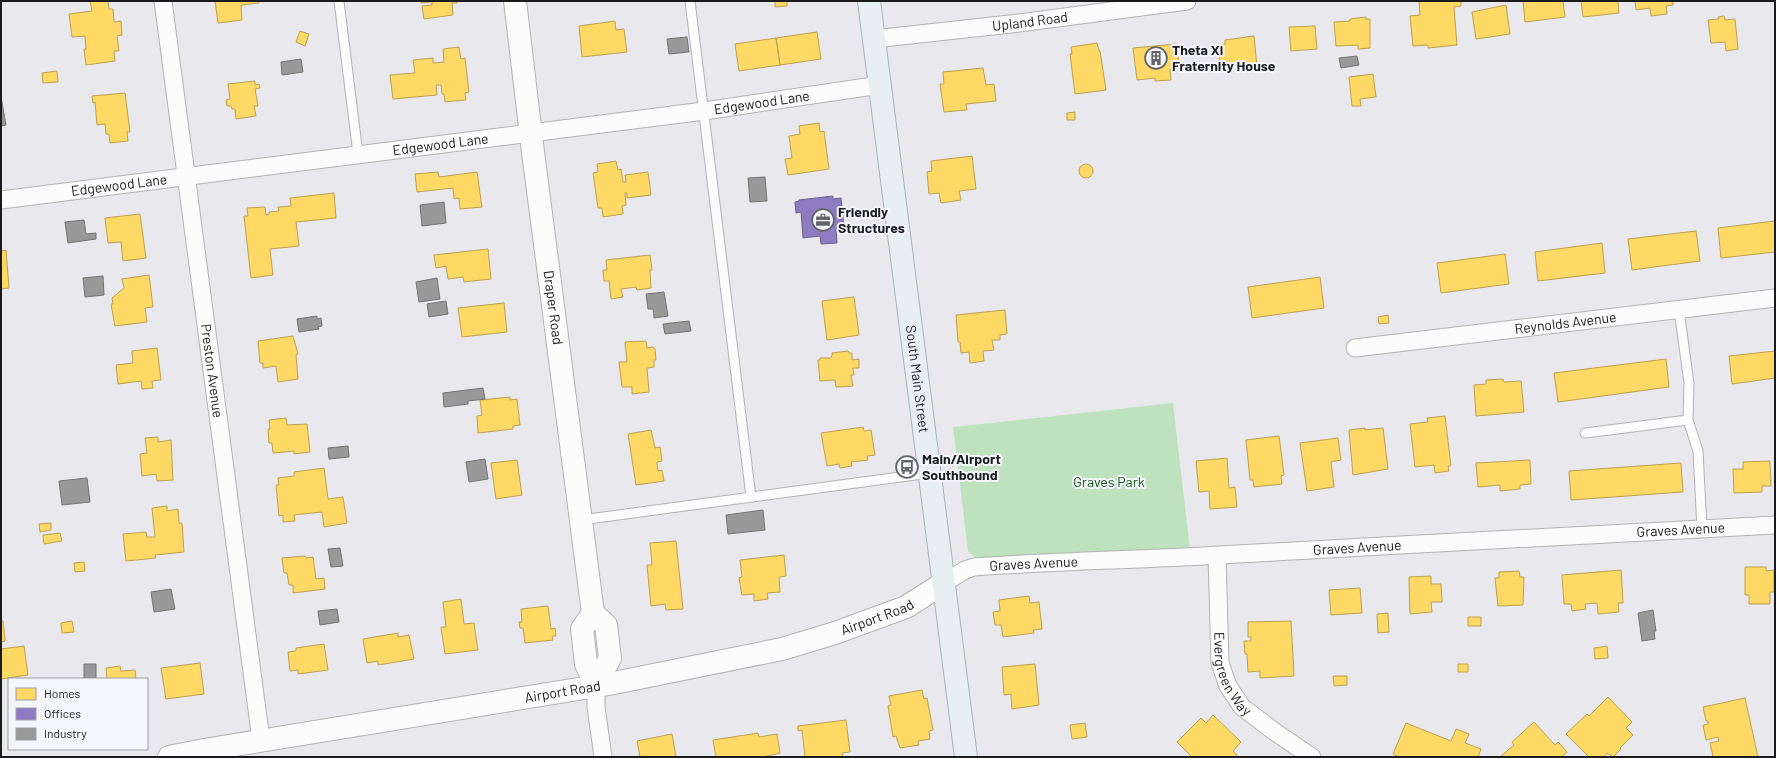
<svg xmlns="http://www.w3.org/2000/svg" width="1776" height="758" font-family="Barlow,sans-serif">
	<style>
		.green { fill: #bfe2be }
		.homes { fill: #ffd966; stroke: #bba050 }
		.offices { fill: #8e7cc3; stroke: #6c5f91 }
		.industry { fill: #999; stroke: #737374 }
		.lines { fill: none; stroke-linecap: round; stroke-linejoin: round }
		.service-casing { stroke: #b2b3b5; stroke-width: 11 }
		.minor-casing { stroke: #b2b3b5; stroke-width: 19 }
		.tertiary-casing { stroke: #b2b3b5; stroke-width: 24 }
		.primary-casing { stroke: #a8b3b9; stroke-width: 24 }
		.service { stroke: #fcfcfc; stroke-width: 9 }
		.minor { stroke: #fcfcfc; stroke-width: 17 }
		.tertiary { stroke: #fcfcfc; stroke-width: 22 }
		.primary { stroke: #e8eff2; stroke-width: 22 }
		.labels { text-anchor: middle; stroke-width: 4; stroke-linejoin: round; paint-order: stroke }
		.street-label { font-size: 14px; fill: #1b1b1d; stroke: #f4f6fc }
		.poi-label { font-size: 14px; font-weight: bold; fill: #1b1b1d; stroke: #f4f6fc; text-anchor: start }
		.park-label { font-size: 14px; fill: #105911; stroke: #f4f6fc }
	</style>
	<rect width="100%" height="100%" fill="#e9e9ed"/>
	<!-- green -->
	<path class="green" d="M1173 403 1190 550 976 559 968 551 953 427Z"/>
	<!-- homes -->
	<path class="homes" d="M90 1H108L109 9H113L114 22 121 21 122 35 117 36 119 51H114L115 61 86 65 84 49H86L85 36 72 37 69 14 92 11Z
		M215 1H259V3L241 5 242 20 218 23Z
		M421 1H457V3H452L453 15 424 19 422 6 432 5V2L421 3Z
		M775 1H787V6L775 7Z
		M1419 1H1461V6L1454 7 1457 45 1428 48V45L1413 46 1410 16 1420 15Z
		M1523 1H1563L1565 17 1525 22Z
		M1581 1H1618L1619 13 1583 17Z
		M1635 1H1673V5L1666 6 1667 14 1651 16 1650 8 1636 10Z
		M1506 5 1510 34 1476 39 1472 12Z
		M1724 16 1725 20 1735 19 1738 49 1726 51 1725 42 1711 43 1708 20 1719 19 1718 17Z
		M1366 17V19H1370V48L1358 49V45L1336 46 1334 22 1350 21V19Z
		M615 21 616 30 624 29 627 52 582 57 579 26Z
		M1315 26 1317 49 1291 51 1289 27Z
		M300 31 309 34 305 46 296 42Z
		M817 32 821 59 780 65 776 38Z
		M1254 36 1257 67 1244 69 1243 64 1228 66V62L1220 63 1218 45 1225 44V40Z
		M776 38 780 65 739 71 735 44Z
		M1097 43 1099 51H1100L1106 90 1075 94 1070 54H1072L1071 47Z
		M1177 44 1179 68 1170 69 1171 80 1155 81V78L1137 80 1133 48Z
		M459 47 461 59 465 58 469 92 465 93 466 100 445 102 444 94H442L441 85H436L437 95 393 99 390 75 415 73 413 60 433 58V63L444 62 443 49Z
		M983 68 986 85 994 84 996 101 966 104 967 110 944 112 940 84H944L943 72Z
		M57 71 58 82 43 83 42 73Z
		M1373 74 1376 97 1360 99 1361 106H1352L1349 77Z
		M255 81V85L259 84 260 88 255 89 258 106H254L256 116 236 119 235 109H232L231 106H227L226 100 230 99 228 84Z
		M125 93 130 132H127L128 141 110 143 109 134H106L105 124 97 125 95 102 93 103 92 96Z
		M1075 112V120H1067V113Z
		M819 123 820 132 824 131 829 169 788 175 785 159 792 158 789 136 800 134 799 126Z
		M972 156 976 189 959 191 961 200 941 203 939 193 929 194 927 172 932 171 931 161Z
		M616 161 618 170 621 169 623 182H626L625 175 648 172 651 195 627 198V193H625L626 205 622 206 623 214 603 217 602 208H598L593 173 598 172 597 164Z
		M1079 171a7 7 0 1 1 14 0a7 7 0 1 1-14 0Z
		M438 172 439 177 477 172 482 207 460 209 459 198 454 199 453 188 417 192 415 174Z
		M334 193 336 218 296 222 299 246 270 249 273 275 251 278 244 216H248L247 208 265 207 266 215 269 214V212L279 211 278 207 291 206 290 198Z
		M140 214 146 258 123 261 121 242 108 243 105 218Z
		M1775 221V252L1721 258 1718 228Z
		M1696 231 1700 261 1632 270 1628 239Z
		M1602 243 1605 273 1538 281 1535 252Z
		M488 249 491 279 464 282 463 277 448 279 446 266 436 268 434 255Z
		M6 250 9 288 1 289V251Z
		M1505 254 1509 284 1441 293 1437 263Z
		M650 255 652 270H650L651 288 637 290 636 287 621 289 623 297 611 299 609 281H604L603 270H607L606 260Z
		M149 275 153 307 145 308 147 322 115 326 111 304H113L112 298 124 288 122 279Z
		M1320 277 1324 308 1252 318 1248 287Z
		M854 297 859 335 827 340 822 301Z
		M504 303 507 332 462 337 458 308Z
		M1005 310 1007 334 1000 335V340H992L994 350 983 351 984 361 970 363 969 352 961 353 960 342H958L956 315Z
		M1388 315 1389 323 1379 324 1378 317Z
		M293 336 298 354 296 355 298 379 278 382 276 366 263 368V363H260L258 341Z
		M646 341 647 348 653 347 655 349 656 360H654V367L647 368 649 392 632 394V387H622L619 362H627L625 342Z
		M157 348 161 380 152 381 153 388 142 389 141 381 118 384 116 365 133 363 132 351Z
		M848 351 849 353H852V360L859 359V368H853L854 375H851L853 386 836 387 835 380 820 381 818 360H820V358H830L832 356V353Z
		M1775 351V378L1732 384 1729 356Z
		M1666 359 1669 387 1558 402 1554 373Z
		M1503 379 1504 382 1521 381 1524 412 1476 416 1474 385 1486 384V380Z
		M510 397V400L517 399 520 425 513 426V429L478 433 477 416 482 415 480 400Z
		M1445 416 1451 466H1448L1449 471 1435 473 1434 465 1415 467 1410 424 1428 422 1427 418Z
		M286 418 287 425 307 424 310 452 294 454V451L273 453 272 443H269L268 429H270L269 420Z
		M863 427 864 431 871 430 875 455 867 456 868 460 851 462 852 466 840 468 839 464 827 466 821 433Z
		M1365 428V430L1383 428 1388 469 1353 475 1349 430Z
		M651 430 655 448 660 447 662 461 657 462 658 471 662 470 664 481 636 485 628 434Z
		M1279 436 1284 475 1281 476 1282 484 1254 487 1253 480H1250L1246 440Z
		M158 437V442L171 440 173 480 157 481 156 474 142 476 140 454 147 453 145 438Z
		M1338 438 1341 460 1331 462 1334 487 1307 491 1300 443Z
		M1227 458 1229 488 1235 487 1237 507 1210 509 1209 491 1199 492 1196 461Z
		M517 460 522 495 496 499 491 463Z
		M1530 460 1531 484 1520 485V489L1500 491V485L1478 487 1476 463Z
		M1770 461 1771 486H1762V492L1734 493 1733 469H1743V462Z
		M1681 463 1683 492 1571 500 1569 471Z
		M324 468 328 499 343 497 347 523 324 527 322 512 294 515 295 521 283 522V515L279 516 276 485H279L278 478 294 476V472Z
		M167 506V511L178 509 179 523H182L184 552 155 555 156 558 126 561 123 534 146 532 147 537H155L152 508Z
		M51 523V530L40 532 39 524Z
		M60 533 62 541 44 544 43 535Z
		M676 541 683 609 666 610 665 604 651 606 647 565H652L650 543Z
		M784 555 786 576 779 577 780 592 767 593 768 599 754 601V594L742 595 739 578 742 577 740 560Z
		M305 556 306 558 313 557 316 579 324 578 325 589 293 593V585H289L287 573H284L282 558Z
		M84 562 85 571 75 572 74 563Z
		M1745 567H1766V571L1774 570V592H1770V604H1749V595H1745Z
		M1621 570 1623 603H1618L1619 612 1598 614 1597 603 1585 604 1586 609 1572 611 1571 604H1564L1562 575Z
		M1519 571 1520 577H1524L1523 605 1498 606 1495 578H1499V572Z
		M1431 576V584H1441L1442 602H1431L1432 612 1410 614 1409 577Z
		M1360 588 1362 613 1331 615 1329 590Z
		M1029 596 1030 603 1039 602 1042 629 1033 630 1034 633 1003 637 1001 625H995L993 612 1000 611 999 600Z
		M461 599 464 624 474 623 478 650 445 654 441 627H446L443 602Z
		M548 606 551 629 555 628 556 636H552L553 640 525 643 523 628H520L519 622H522L521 609Z
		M1388 613 1389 632 1378 633 1377 614Z
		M1468 617H1481V626H1468Z
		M1 621H3L5 641 1 642Z
		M72 621 74 632 62 633 61 623Z
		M1291 621 1294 676 1260 678V671L1248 672 1247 654H1245L1244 641H1251V637H1248V622Z
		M398 633V637L409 635 414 659 378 665V661L367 663 363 639Z
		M324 644 328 670 298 674V670L290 671 288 652 296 651V648Z
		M24 646 28 675 1 679V647V649Z
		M1607 646 1608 658 1595 659 1594 648Z
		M200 663 204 694 166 699 161 668Z
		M1035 664 1039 705 1012 709 1011 694 1004 695 1002 667Z
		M1458 664H1468V672H1458Z
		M120 666 121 671 135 670 136 679H107L106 668Z
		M1333 676H1347V685L1334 686Z
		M922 690 924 699 927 698 933 730 929 731 930 739 918 741 919 745 900 748 896 736 893 737 888 706 891 705 889 696Z
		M1608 697 1632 722 1626 728 1633 735 1620 748 1621 749 1613 757 1607 753 1604 757H1589L1566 734 1587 714 1589 716Z
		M1745 698 1758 757H1713L1710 743 1719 741 1718 737 1706 740 1703 725 1708 724V721H1706L1703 707Z
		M1213 715 1241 742 1233 751 1237 755 1236 757H1192L1177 742 1201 718 1206 723Z
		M846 720 850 752 842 753 843 757H805L802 730 798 731V726Z
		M1534 722 1555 745 1558 742 1567 752 1561 757H1500L1514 745 1512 742Z
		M1085 723 1087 737 1072 739 1070 725Z
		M1406 723 1451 741 1456 729 1469 734 1465 743 1481 749 1478 757H1399L1393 754Z
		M758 733 759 737 777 734 780 753 763 757H716L713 740Z
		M672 734 676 757H640L637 741Z"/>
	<!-- offices -->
	<path class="offices" d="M833 196V199L841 198 844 228 836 229 837 243 821 244 820 236 803 238 801 212 796 213 795 202 799 201V200Z"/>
	<!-- industry -->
	<path class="industry" d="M687 37 689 52 669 54 667 39Z
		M1357 56 1359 65 1341 68 1339 58Z
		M301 59 303 72 282 75 281 62Z
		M1 97 6 125 1 126Z
		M765 177 767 201 750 202 748 178Z
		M444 202 446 223 422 226 420 205Z
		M84 220 86 234 96 233V239L68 243 65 222Z
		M103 276 104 295 85 297 83 278Z
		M437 278 440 299 419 302 416 282Z
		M664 292 668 316 654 318 653 309H648L646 294Z
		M446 301 448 314 429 317 427 304Z
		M317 316V319L321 318 322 326 318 327 319 329 299 332 297 319Z
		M689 321 691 331 665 334 663 324Z
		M483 388 485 399 468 401V404L444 407 443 393Z
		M348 446 349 457 329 459 328 448Z
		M485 459 488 479 469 482 466 462Z
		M87 478 90 502 62 505 59 481Z
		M763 510 765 530 728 534 726 515Z
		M340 548 343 566 331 567 328 549Z
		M171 589 175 609 154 612 151 592Z
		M337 609 339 622 320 625 318 611Z
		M1653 610 1656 631H1654L1655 639 1642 641 1638 613Z
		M84 664H96V678H84Z"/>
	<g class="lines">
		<!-- service casing -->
		<g class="service-casing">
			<path id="service" d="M339 1 358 154
				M690 1 751 497
				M1679 310 1689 383 1688 420 1698 451 1702 529
				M1585 433 1688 420
				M581 520 930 473"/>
		</g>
		<!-- minor casing -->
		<g class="minor-casing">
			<g id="minor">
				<path id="s1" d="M163 1 261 740"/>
				<path id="s2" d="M874 39 1019 23 1187 1"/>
				<path id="s3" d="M1 200 704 111 880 85"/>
				<path id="s4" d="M1355 348 1775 298"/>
				<path id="s5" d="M1217 556 1220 663 1228 686 1242 707 1275 732 1312 757"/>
				<path id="s6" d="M944 583 965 570 974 567C1056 561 1138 560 1220 555 1405 545 1590 534 1775 525"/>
				<path d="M596 685V707L603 757"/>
			</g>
		</g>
		<!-- tertiary casing -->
		<g class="tertiary-casing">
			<g id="tertiary">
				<path id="s7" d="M515 1 533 152 593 613 606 625 610 658 596 685"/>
				<path d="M593 613 582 629 586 664 596 685"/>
				<path id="s8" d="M169 757 204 750 609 684 782 649 835 633 906 607 944 583"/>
			</g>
		</g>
		<!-- primary casing -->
		<g class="primary-casing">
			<g id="primary">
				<path id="s9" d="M869 1 966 757"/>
			</g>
		</g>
		<!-- service -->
		<use href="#service" class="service"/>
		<!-- minor -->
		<use href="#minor" class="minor"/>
		<!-- tertiary -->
		<use href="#tertiary" class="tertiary"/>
		<!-- primary -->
		<use href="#primary" class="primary"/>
	</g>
	<!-- icons -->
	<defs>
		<g id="building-ring" transform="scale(1.15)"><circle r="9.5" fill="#f4f6fc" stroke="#636366" stroke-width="1.5"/><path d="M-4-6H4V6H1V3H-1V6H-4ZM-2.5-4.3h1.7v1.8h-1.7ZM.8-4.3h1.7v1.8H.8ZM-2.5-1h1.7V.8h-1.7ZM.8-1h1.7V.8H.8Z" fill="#636366"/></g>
		<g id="office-ring" transform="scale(1.15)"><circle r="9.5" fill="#f4f6fc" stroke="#636366" stroke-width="1.5"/><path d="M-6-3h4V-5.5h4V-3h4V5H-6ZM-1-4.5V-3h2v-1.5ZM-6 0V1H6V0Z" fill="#636366"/></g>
		<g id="bus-ring" transform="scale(1.15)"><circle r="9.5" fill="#f4f6fc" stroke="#636366" stroke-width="1.5"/><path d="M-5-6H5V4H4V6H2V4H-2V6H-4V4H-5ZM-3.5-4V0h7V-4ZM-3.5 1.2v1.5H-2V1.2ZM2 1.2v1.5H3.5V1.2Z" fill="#636366"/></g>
	</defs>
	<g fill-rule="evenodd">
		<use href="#building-ring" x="1156" y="58"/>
		<use href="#office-ring" x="823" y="220"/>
		<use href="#bus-ring" x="907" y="467"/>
	</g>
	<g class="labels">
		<!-- street labels -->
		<g class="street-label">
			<text dy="5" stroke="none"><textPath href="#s2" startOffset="157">Upland Road</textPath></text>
			<text dy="5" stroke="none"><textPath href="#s3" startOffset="767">Edgewood Lane</textPath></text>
			<text dy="5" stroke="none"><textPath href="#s3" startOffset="443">Edgewood Lane</textPath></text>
			<text dy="5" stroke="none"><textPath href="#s3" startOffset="119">Edgewood Lane</textPath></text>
			<text dy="5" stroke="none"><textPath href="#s7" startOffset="309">Draper Road</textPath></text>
			<text dy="5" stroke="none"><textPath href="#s4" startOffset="212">Reynolds Avenue</textPath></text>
			<text dy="5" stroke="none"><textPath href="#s1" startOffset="373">Preston Avenue</textPath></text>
			<text dy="5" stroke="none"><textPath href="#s9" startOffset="381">South Main Street</textPath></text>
			<text dy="5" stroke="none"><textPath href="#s6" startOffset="742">Graves Avenue</textPath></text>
			<text dy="5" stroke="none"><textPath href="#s6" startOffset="418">Graves Avenue</textPath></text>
			<text dy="5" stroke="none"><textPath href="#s6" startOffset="94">Graves Avenue</textPath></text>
			<text dy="5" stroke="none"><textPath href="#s8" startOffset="723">Airport Road</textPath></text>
			<text dy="5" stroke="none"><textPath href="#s5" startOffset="121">Evergreen Way</textPath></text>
			<text dy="5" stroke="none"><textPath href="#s8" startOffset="399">Airport Road</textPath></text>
		</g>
		<!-- poi labels -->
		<g class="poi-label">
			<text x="1172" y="55">Theta Xi<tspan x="1172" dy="16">Fraternity House</tspan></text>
			<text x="838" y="217">Friendly<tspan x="838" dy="16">Structures</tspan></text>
			<text x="922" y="464">Main/Airport<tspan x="922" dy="16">Southbound</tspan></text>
		</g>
		<!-- park labels -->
		<g class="park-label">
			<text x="1109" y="487">Graves Park</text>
		</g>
	</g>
	<!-- border -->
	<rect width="1776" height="758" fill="none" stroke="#1b1b1d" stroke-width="4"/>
	<!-- legend -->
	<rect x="8" y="678" width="140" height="72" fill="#f4f6fc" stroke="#9d9ea3"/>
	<rect x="16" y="688" width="20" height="12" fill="#ffd966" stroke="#9d9ea3"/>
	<text x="44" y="698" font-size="12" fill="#1b1b1d">Homes</text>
	<rect x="16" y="708" width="20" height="12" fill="#8e7cc3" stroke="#9d9ea3"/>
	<text x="44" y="718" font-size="12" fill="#1b1b1d">Offices</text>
	<rect x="16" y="728" width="20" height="12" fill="#999999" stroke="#9d9ea3"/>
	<text x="44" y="738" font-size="12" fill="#1b1b1d">Industry</text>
</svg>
